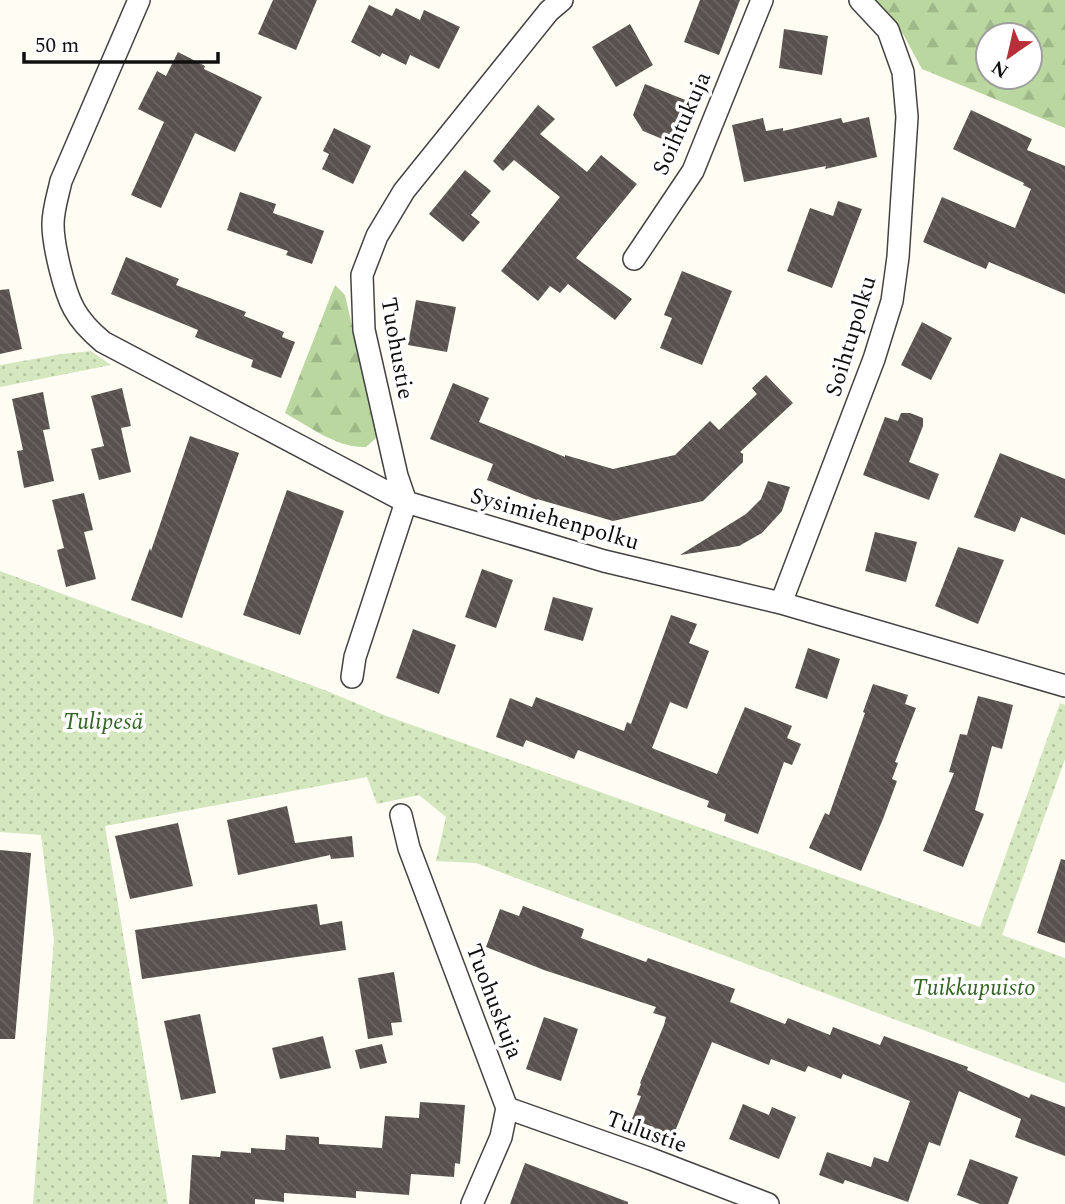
<svg xmlns="http://www.w3.org/2000/svg" width="1065" height="1204" font-family="Spectral,serif">
	<style>
		.forest { fill: url(#forest-firs); fill-rule: evenodd }
		.park { fill: url(#park-dots) }
		.building { fill: url(#building-back-hatch) }
		.lines { fill: none; stroke-linecap: round; stroke-linejoin: round }
		.street-casing { stroke: #434343; stroke-width: 24 }
		.street { stroke: #fff; stroke-width: 21 }
		.labels { text-anchor: middle; stroke-width: 7; stroke-linejoin: round; paint-order: stroke }
		.street-label { font-size: 23px; fill: #101010; stroke: #fff }
		.park-label { font-size: 23px; font-style: italic; fill: #326423; stroke: #fff }
	</style>
	<defs>
		<pattern id="forest-firs" width="22" height="20" patternUnits="userSpaceOnUse" patternTransform="scale(1.75)"><rect width="22" height="20" fill="#b9d79e"/><path d="M5 1l3.5 6h-7zM16 11l3.5 6h-7z" fill="#9eb887"/></pattern>
		<pattern id="park-dots" width="8" height="8" patternUnits="userSpaceOnUse" patternTransform="scale(1.75)"><rect width="8" height="8" fill="#d4e7be"/><path d="M2 2h.1M6 6h.1" fill="none" stroke="#b5c5a2" stroke-width="1.8" stroke-linecap="round"/></pattern>
		<pattern id="building-back-hatch" width="6" height="6" patternUnits="userSpaceOnUse" patternTransform="scale(1.75)"><rect width="6" height="6" fill="#58514d"/><path d="M-1 5l2 2M0 0l6 6M5-1l2 2" fill="none" stroke="#6b6562"/></pattern>
	</defs>
	<rect width="100%" height="100%" fill="#fefcf3"/>
	<!-- forest -->
	<path class="forest" d="M875 0H1065V128L922 69 903 34ZM988 35H1030V77H988Z
		M335 285 345 295 377 437 366 447C337 448 310 427 285 413Z"/>
	<!-- park -->
	<path class="park" d="M91 351 111 365 0 387V365L62 354Z
		M0 571 327 691 384 715 980 927 1060 703 1065 705V759L1002 935 1065 958V1083L476 863 436 861 446 817 419 795 377 804 367 777 105 826 168 1204H33L54 939 41 835 0 832Z"/>
	<!-- building -->
	<path class="building" d="M273 0H317L296 50 258 34Z
		M700 0H740L719 55 684 42Z
		M369 5 392 16 396 8 420 20 424 10 460 27 439 69 410 55 406 65 382 53 380 57 351 42Z
		M630 24 653 65 616 87 592 47Z
		M784 29 828 36 822 75 779 68Z
		M178 52 205 66 204 69 262 97 235 152 195 133 161 208 131 195 164 122 138 109 157 71 166 76Z
		M645 84 688 101 672 143 643 131 633 115Z
		M538 105 555 119 540 134 587 172 601 155 637 184 576 258 632 299 615 320 568 284 560 293 550 286 538 301 501 271 560 197 514 160 503 171 493 161Z
		M971 110 1032 139 1027 150 1065 166V294L989 262 986 269 923 242 942 197 1015 228 1031 189 1023 185 1024 183 953 149Z
		M869 117 877 157 825 169 826 166 744 182 732 125 763 118 766 131 783 128V131L841 118 843 123Z
		M334 128 371 146 353 184 322 169 329 154 323 151Z
		M465 170 491 191 471 215 480 222 463 242 429 214Z
		M240 192 276 204 273 213 324 231 312 264 286 255 288 251 227 230Z
		M838 201 862 209 832 288 787 271 810 208 833 216Z
		M126 257 179 279 176 285 246 312 244 316 284 332 282 337 295 342 281 378 251 367 253 360 195 337 198 330 111 294Z
		M682 271 732 291 702 365 660 348 672 318 664 315Z
		M9 289 22 349 0 354V290Z
		M416 300 456 307 447 352 408 345Z
		M922 322 952 338 931 380 901 365Z
		M766 375 793 403 740 452 743 454V462L703 501 613 521 537 499V500L487 480 493 464 430 439 453 383 489 398 479 422 565 457V455L613 469 675 455 710 421 719 430 757 394 752 388Z
		M122 388 131 426 121 428 131 472 99 480 91 449 104 446 91 396Z
		M43 392 50 429 43 430 54 481 24 488 17 451 23 450 12 399Z
		M901 413H910L923 418V426L909 462 939 474 929 500 863 475 885 417 898 421Z
		M190 436 239 453 182 618 131 600 150 548 151 551Z
		M1000 453 1065 479V535L1021 517 1015 532 974 517Z
		M768 481 790 487 782 511 762 533 739 546 680 555 746 514 761 499Z
		M287 490 344 511 300 635 243 615Z
		M84 493 93 530 84 532 96 579 66 587 57 550 64 548 52 500Z
		M875 532 917 542 906 582 865 571Z
		M958 547 1004 560 978 624 935 606Z
		M482 569 513 580 496 628 465 617Z
		M553 597 593 608 583 641 544 630Z
		M671 615 697 624 689 643 709 651 687 709 670 702 652 748 717 774 745 707 792 726 787 738 801 744 792 765 784 762 758 834 724 821 726 814 707 807 709 801 578 750 574 759 526 740 523 747 496 737 510 698 532 707 536 697 624 731 627 722 631 724Z
		M413 629 456 645 439 694 396 678Z
		M808 648 840 659 827 699 795 688Z
		M873 684 908 695 905 704 916 708 895 762 898 763 892 779 897 781 883 819 861 871 809 848 825 813 829 815 865 713 863 712Z
		M978 696 1013 705 1002 749 992 746 975 810 984 814 963 867 923 851 954 773 949 772 960 734 967 735Z
		M287 806 295 843 352 836 354 857 331 859 330 855 238 875 227 820Z
		M178 823 193 886 130 899 115 836Z
		M0 850 31 853 15 1039H0Z
		M1061 859 1065 860V943L1037 933Z
		M317 904 320 925 342 921 346 950 142 979 135 930Z
		M523 906 584 929 581 938 646 962 648 958 735 989 730 1002 785 1024 788 1018 830 1035 833 1027 880 1045 884 1036 968 1067 967 1070 1029 1098 1031 1094 1065 1107V1156L1015 1137 1021 1119 959 1091 940 1146 929 1142 908 1202 845 1180 843 1184 819 1175 827 1152 871 1167 874 1157 888 1162 910 1101 843 1074 841 1079 808 1066 805 1072 771 1059 769 1065 712 1042 673 1136 632 1119 641 1096 637 1095 641 1084 640 1083 664 1025 666 1017 653 1013 656 1007 544 970 486 947 500 909 519 916Z
		M394 972 402 1022 391 1023 393 1035 368 1039 358 978Z
		M200 1014 216 1093 181 1100 164 1021Z
		M544 1017 578 1029 561 1081 526 1069Z
		M323 1036 331 1068 280 1079 272 1048Z
		M382 1044 387 1063 360 1069 355 1050Z
		M420 1102 465 1105 460 1164 455 1163 454 1177 411 1174 409 1195 356 1191V1198L284 1193V1202L255 1199V1204H189L192 1155 220 1157 221 1151 251 1153V1148L285 1150 286 1135 319 1137V1144L382 1148 385 1116 419 1118Z
		M743 1104 769 1115 772 1107 796 1117 779 1159 729 1139Z
		M970 1159 1018 1177 1008 1204H980L957 1195Z
		M525 1163 628 1202V1204H510Z"/>
	<g class="lines">
		<!-- street casing -->
		<g class="street-casing">
			<path id="street" d="M139 0 61 181C58 195 53 210 53 224 53 245 64 291 74 309 81 322 91 332 103 342L406 502 604 561 781 603 1065 686
				M634 259 693 171 762 0
				M781 603 874 359 892 301 898 257 907 117 903 72 888 30 860 0
				M352 677 355 657 406 502 397 476 364 330 362 275 377 236 404 191 549 11 562 0
				M401 815 409 848 507 1108 501 1137 472 1204
				M507 1108 651 1159 768 1204"/>
		</g>
		<!-- street -->
		<use href="#street" class="street"/>
	</g>
	<g class="labels">
		<!-- street labels -->
		<g class="street-label">
			<text transform="translate(681 123) rotate(-66)" y="8">Soihtukuja</text>
			<text transform="translate(850 336) rotate(-73)" y="8">Soihtupolku</text>
			<text transform="translate(398 348) rotate(80)" y="8">Tuohustie</text>
			<text transform="translate(555 518) rotate(16)" y="8">Sysimiehenpolku</text>
			<text transform="translate(495 1001) rotate(69)" y="8">Tuohuskuja</text>
			<text transform="translate(647 1131) rotate(20)" y="8">Tulustie</text>
		</g>
		<!-- park labels -->
		<g class="park-label">
			<text x="103" y="729">Tulipesä</text>
			<text x="974" y="995">Tuikkupuisto</text>
		</g>
	</g>
	<!-- north arrow -->
	<g transform="translate(1009 56) rotate(214)"><circle r="33" fill="#ffffff" stroke="#9f9f9f" stroke-width="2"/>
	<path d="M0-5L12 26L0 18L-12 26Z" fill="#b82f39"/>
	<text y="-10" font-size="19" font-weight="bold" text-anchor="middle" fill="#101010">N</text>
	</g>
	<!-- scale -->
	<path d="M24 52v10h194v-10" fill="none" stroke="#101010" stroke-width="3.5"/>
	<text x="35" y="52" font-size="21" fill="#101010" stroke="#ffffff" stroke-width="5" paint-order="stroke">50 m</text>
</svg>
